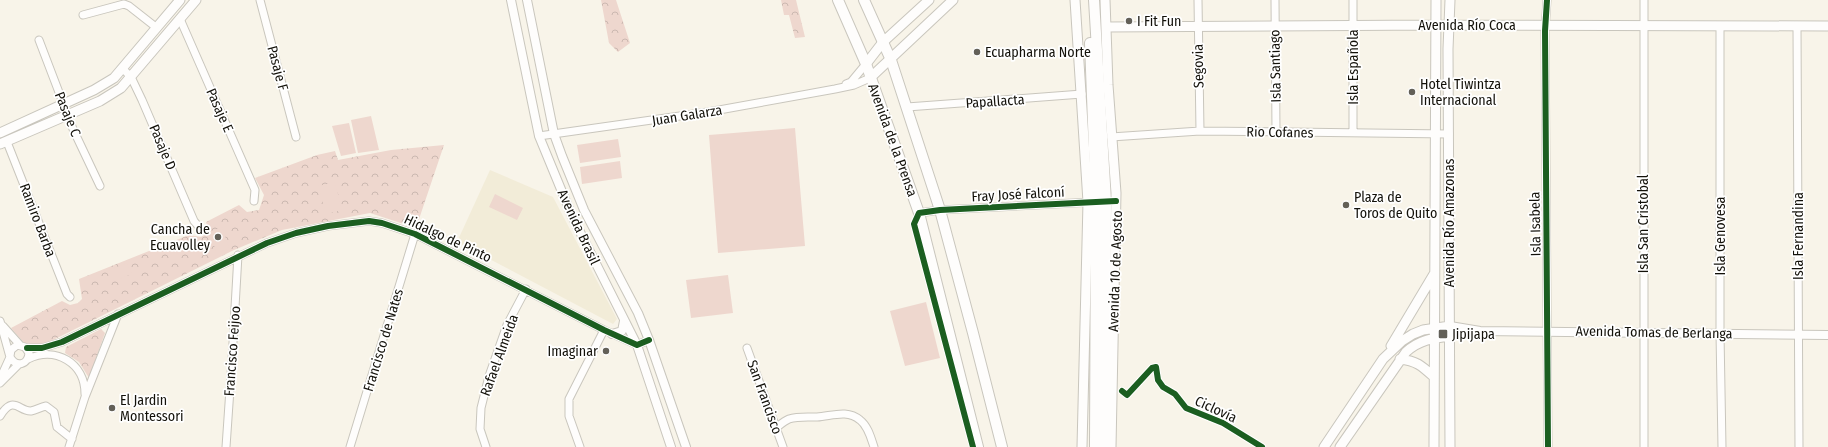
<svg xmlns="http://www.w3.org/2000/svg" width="1828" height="447" font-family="'Fira Sans Condensed',sans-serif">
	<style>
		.built { fill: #f2ecd8 }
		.park { fill: url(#park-crowns) }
		.pitch { fill: #eed7ce }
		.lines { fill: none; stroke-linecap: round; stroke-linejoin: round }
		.minor-casing { stroke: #c9c6bd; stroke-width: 9 }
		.tertiary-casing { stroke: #c9c6bd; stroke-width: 10 }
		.secondary-casing { stroke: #c9c6bd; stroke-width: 11 }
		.primary-casing { stroke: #c9c6bd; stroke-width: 12 }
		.minor { stroke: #fefdfc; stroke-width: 7 }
		.tertiary { stroke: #fefdfc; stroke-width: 8 }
		.secondary { stroke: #fefdfc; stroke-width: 9 }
		.primary { stroke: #fefdfc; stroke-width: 10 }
		.cycleway-casing { stroke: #fff; stroke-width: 8 }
		.cycleway { stroke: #1b5e20; stroke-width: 6 }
		.poi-dot { fill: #636058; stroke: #fff; stroke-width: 1.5 }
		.labels { text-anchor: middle; stroke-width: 3.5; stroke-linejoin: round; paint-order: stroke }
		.poi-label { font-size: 14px; fill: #13110a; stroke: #fff; text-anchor: start }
		.street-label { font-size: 14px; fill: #13110a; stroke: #fff }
	</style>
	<defs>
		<pattern id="park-crowns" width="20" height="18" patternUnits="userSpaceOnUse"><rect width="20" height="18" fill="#eed7ce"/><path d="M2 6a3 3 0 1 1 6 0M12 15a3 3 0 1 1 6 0" fill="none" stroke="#cbb8b0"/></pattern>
	</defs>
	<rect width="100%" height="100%" fill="#f8f4e9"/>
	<!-- built -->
	<path class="built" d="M490 170 553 197 617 319 613 324 457 242Z"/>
	<!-- park -->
	<path class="park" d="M601 0H616L630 43 618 52 609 43Z
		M781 0H796L805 37 795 38 789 15H784Z
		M444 145 416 228 370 213 282 230 234 250 43 345 24 343 11 328 62 301 70 305 78 303 82 299 79 279 189 235 201 237 209 232 206 222 239 205 247 212 259 210 264 195 255 178 317 155 335 151 338 160 391 150Z
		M101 329 105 333 89 378 79 362 65 353 66 347Z"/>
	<!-- pitch -->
	<path class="pitch" d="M371 116 379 150 358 153 351 120Z
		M349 123 356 153 341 156 332 126Z
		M795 128 805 246 718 253 709 135Z
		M618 139 621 157 580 163 577 145Z
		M620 161 622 178 582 184 580 167Z
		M335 182 342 210 326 214 318 186Z
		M495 194 523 208 517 220 489 207Z
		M222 227 229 248 217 253 209 232Z
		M127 263 132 274 111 282 107 271Z
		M728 275 733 313 691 318 686 280Z
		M926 302 940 358 905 366 890 311Z"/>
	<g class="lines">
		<!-- minor casing -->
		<g class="minor-casing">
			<path id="minor" d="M260 0 296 137
				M1198 0 1200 131
				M1275 0 1276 132
				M1353 0V133
				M1547 0 1545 31 1548 447
				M1644 0V447
				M83 15 124 4 129 6 157 28
				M180 19 255 190 254 201
				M1720 26V333L1722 447
				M1797 26 1799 447
				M39 40 73 129 100 186
				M123 69 131 77 142 100 194 221 200 228
				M846 84 851 82 866 64
				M907 107 1082 94
				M539 136 708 112 835 89 854 85 870 78
				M1111 137 1200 131 1449 134
				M7 142 67 294 70 297
				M919 213 940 210 1093 202
				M0 321 10 357C16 368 28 365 29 353L25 347 17 345 11 350 10 356
				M3 326 20 345
				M27 348H42L62 342 267 243 296 233 328 226 369 221 382 223 415 234 604 330 637 345 649 340
				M747 348 783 447
				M28 359C56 346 85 363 85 394
				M0 379 10 357
				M0 383 19 364
				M0 416C14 394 19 412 31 411 36 410 41 407 46 406L54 412 57 427 72 439
				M776 428C781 424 784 421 789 419 798 416 808 417 817 417 832 416 847 409 860 420 868 426 871 438 874 447
				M69 447 85 397 118 314
				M226 447 232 360 238 255
				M350 447 415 234
				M486 447 480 429 481 408 489 376 507 325 526 289
				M580 447 569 416V399L604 330"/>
		</g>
		<!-- tertiary casing -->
		<g class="tertiary-casing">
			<path id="tertiary" d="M511 0 539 136 572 216 637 345 671 447
				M527 0 554 134 562 156 584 210 638 313 649 340 686 447
				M1450 326 1480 331 1828 335
				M612 334 622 331 624 321
				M1450 336 1471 332"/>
		</g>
		<!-- secondary casing -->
		<g class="secondary-casing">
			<path id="secondary" d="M1075 0 1088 202 1082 447
				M1105 0 1108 85 1116 193 1111 447
				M1450 0 1448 49 1450 447
				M1106 27 1435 25 1828 26
				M866 64 883 42 929 0
				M870 78 953 0
				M0 133 94 90 114 78 180 0
				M0 144 100 101 121 88 196 0
				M1391 346 1434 274
				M1400 359C1417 361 1422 366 1434 377
				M1324 447 1383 359 1402 341 1413 334 1423 330 1450 326
				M1340 447 1406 352C1419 340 1433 338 1450 336
				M1434 447 1436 0"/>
		</g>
		<!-- primary casing -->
		<g class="primary-casing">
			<path id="primary" d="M838 0 866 64 919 213 978 447
				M864 0 891 60 940 210 973 333 1002 447
				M1094 0 1106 201 1105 447
				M1090 43 1096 202 1095 447"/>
		</g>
		<!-- minor -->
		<use href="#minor" class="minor"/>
		<!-- tertiary -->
		<use href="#tertiary" class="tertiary"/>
		<!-- secondary -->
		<use href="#secondary" class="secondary"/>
		<!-- primary -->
		<use href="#primary" class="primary"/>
		<!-- cycleway casing -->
		<g class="cycleway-casing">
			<path id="cycleway" d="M1547 0 1545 31 1548 447
				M27 348H42L62 342 267 243 296 233 328 226 369 221 382 223 415 234 604 330 637 345 649 340
				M1122 391 1127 395 1152 368 1156 367 1158 380 1163 387 1175 394 1186 408 1223 423 1262 447
				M973 447 914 224 919 213 940 210 1116 201"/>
		</g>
		<!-- cycleway -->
		<use href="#cycleway" class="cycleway"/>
	</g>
	<!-- markers -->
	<g class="poi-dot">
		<circle cx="1129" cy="21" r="4"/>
		<circle cx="977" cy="52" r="4"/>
		<circle cx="1412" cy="92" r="4"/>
		<circle cx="1346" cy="205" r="4"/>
		<circle cx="218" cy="237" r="4"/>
		<rect x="1438" y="329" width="10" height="10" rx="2"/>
		<circle cx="606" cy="351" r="4"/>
		<circle cx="112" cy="408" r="4"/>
	</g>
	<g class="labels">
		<!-- poi labels -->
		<g class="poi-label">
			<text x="1137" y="26">I Fit Fun</text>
			<text x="985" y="57">Ecuapharma Norte</text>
			<text x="1420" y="89">Hotel Tiwintza<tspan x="1420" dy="16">Internacional</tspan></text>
			<text x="1354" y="202">Plaza de<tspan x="1354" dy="16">Toros de Quito</tspan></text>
			<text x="210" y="234" text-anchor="end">Cancha de<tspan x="210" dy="16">Ecuavolley</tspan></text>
			<text x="1452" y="339">Jipijapa</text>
			<text x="598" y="356" text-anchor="end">Imaginar</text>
			<text x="120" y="405">El Jardin<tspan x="120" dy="16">Montessori</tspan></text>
		</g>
		<!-- street labels -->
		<g class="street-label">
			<text x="1467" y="30">Avenida Río Coca</text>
			<text transform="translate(1198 66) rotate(-91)" y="5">Segovia</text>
			<text transform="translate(1275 66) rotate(-91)" y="5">Isla Santiago</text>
			<text transform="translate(1353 67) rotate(-90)" y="5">Isla Española</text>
			<text transform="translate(278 68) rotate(75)" y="5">Pasaje F</text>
			<text transform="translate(995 101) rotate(-4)" y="5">Papallacta</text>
			<text transform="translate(220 110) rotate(66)" y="5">Pasaje E</text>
			<text transform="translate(68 114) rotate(68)" y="5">Pasaje C</text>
			<text transform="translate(687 115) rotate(-9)" y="5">Juan Galarza</text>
			<text transform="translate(1280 132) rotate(1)" y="5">Rio Cofanes</text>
			<text transform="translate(893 140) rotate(70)" y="5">Avenida de la Prensa</text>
			<text transform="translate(163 147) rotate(67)" y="5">Pasaje D</text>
			<text transform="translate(1018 194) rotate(-3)" y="5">Fray José Falconí</text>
			<text transform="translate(38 220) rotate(69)" y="5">Ramiro Barba</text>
			<text transform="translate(1449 223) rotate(-90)" y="5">Avenida Río Amazonas</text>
			<text transform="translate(1535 224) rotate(-91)" y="5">Isla Isabela</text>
			<text transform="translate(1643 224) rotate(-90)" y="5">Isla San Cristobal</text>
			<text transform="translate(579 227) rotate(65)" y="5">Avenida Brasil</text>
			<text transform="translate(1720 236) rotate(-90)" y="5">Isla Genovesa</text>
			<text transform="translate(1798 236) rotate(-90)" y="5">Isla Fernandina</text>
			<text transform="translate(448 238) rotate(25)" y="5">Hidalgo de Pinto</text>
			<text transform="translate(1115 271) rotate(-88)" y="5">Avenida 10 de Agosto</text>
			<text transform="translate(1654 332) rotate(1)" y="5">Avenida Tomas de Berlanga</text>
			<text transform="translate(383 340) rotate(-73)" y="5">Francisco de Nates</text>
			<text transform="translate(232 351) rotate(-86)" y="5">Francisco Feijoo</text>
			<text transform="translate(499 355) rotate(-70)" y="5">Rafael Almeida</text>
			<text transform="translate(765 397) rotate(70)" y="5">San Francisco</text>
			<text transform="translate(1216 409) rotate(25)" y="5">Ciclovía</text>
		</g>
	</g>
</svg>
